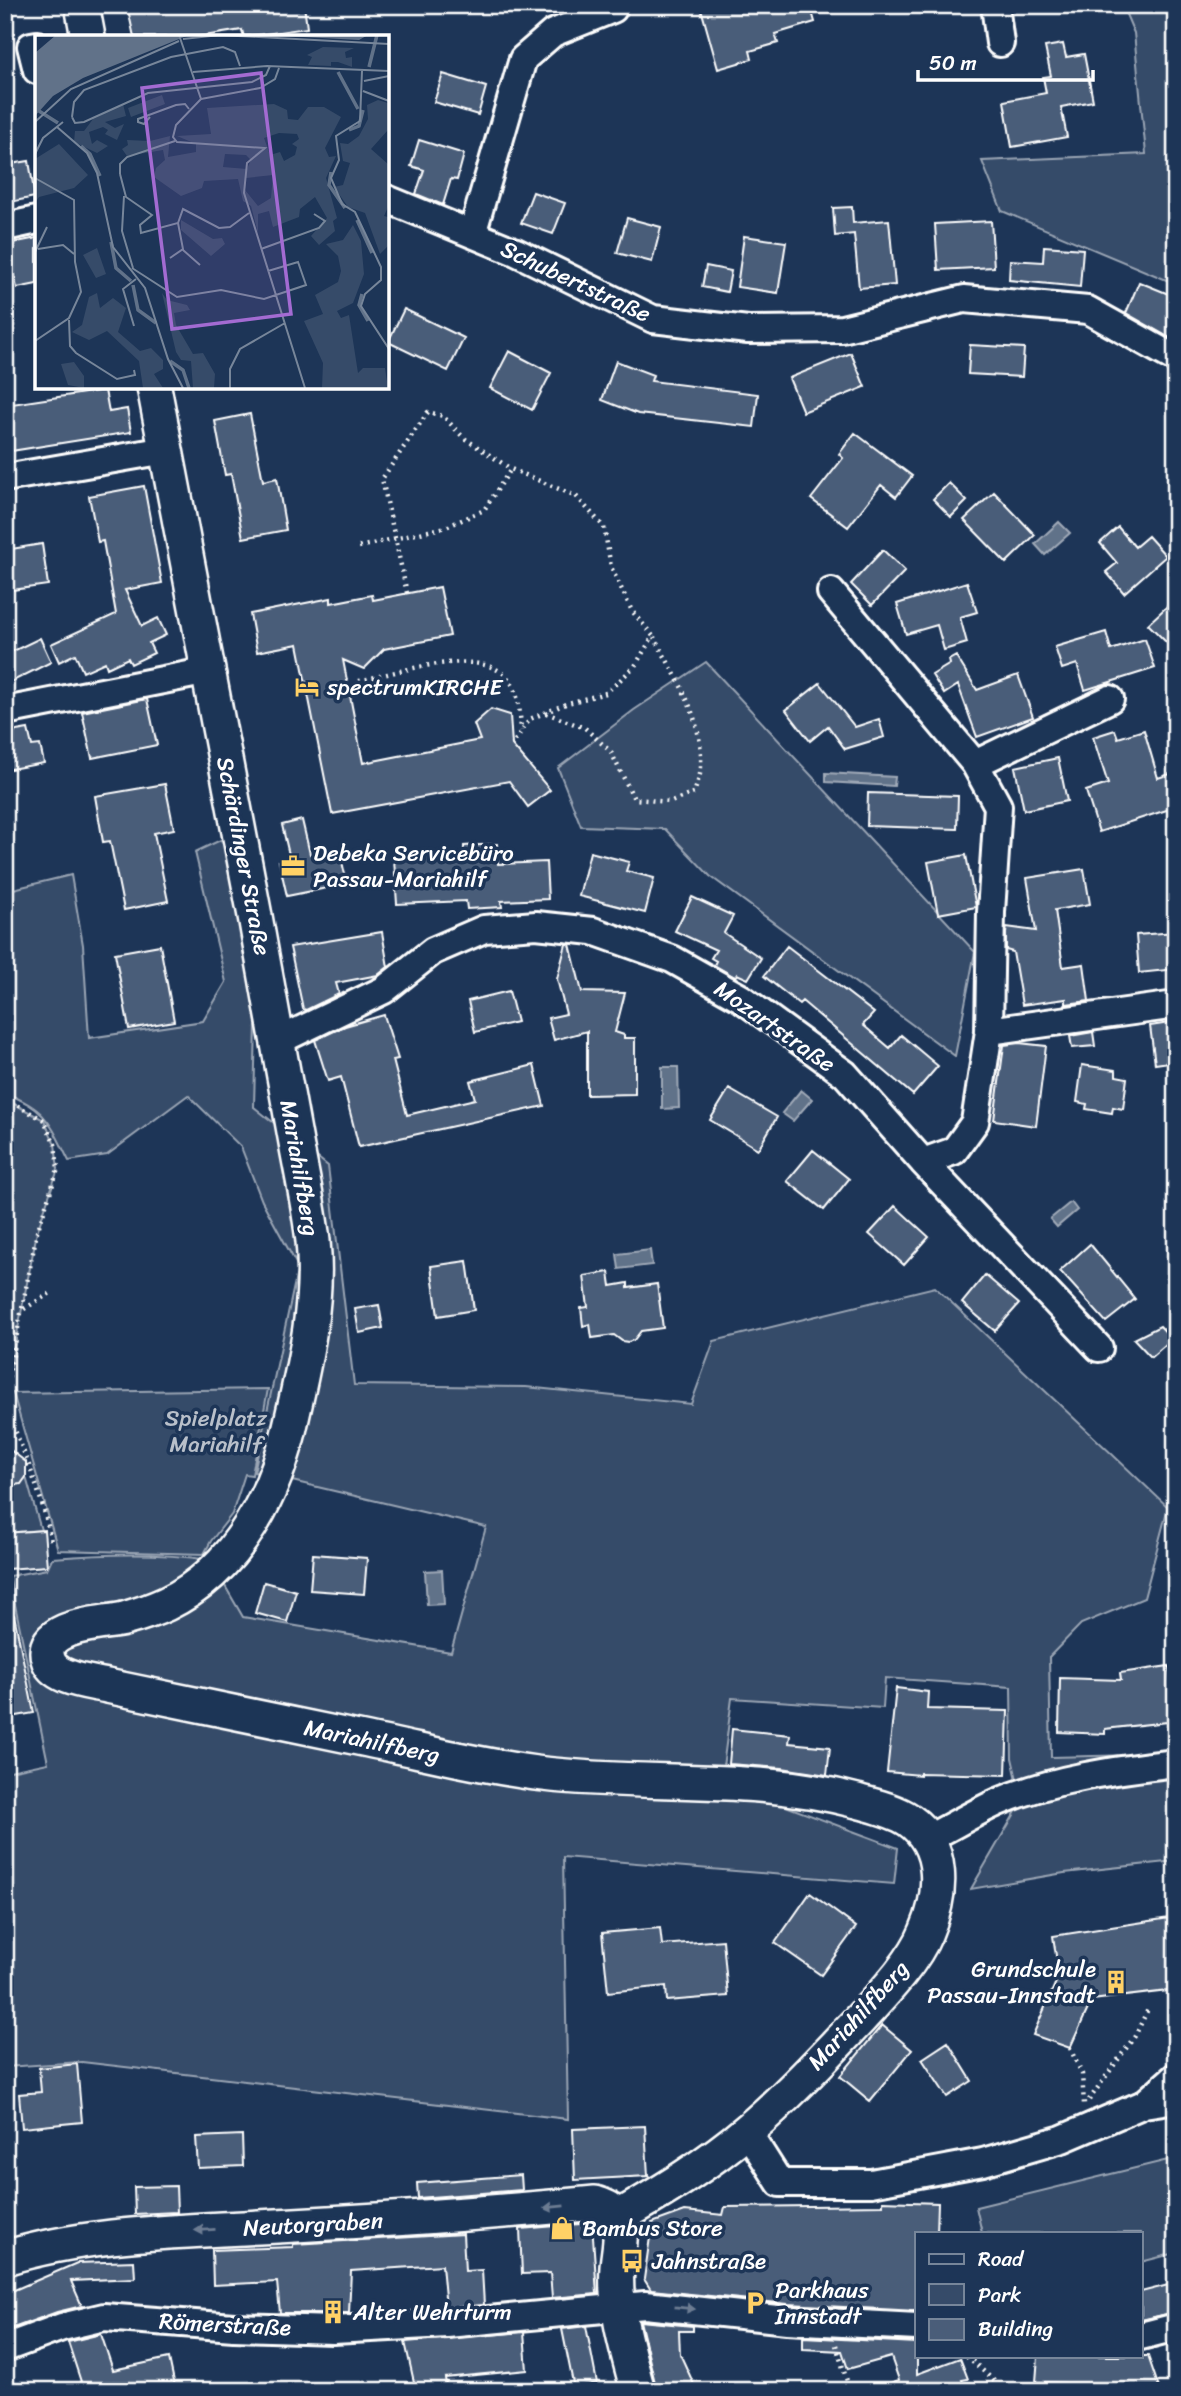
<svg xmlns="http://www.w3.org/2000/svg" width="1181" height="2396" font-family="Sriracha,sans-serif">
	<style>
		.green { fill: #364b69; stroke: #9aa5b4; stroke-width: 2 }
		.water { fill: #617289; stroke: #a0aab8; stroke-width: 2 }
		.building { fill: #4a5d79; stroke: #fff; stroke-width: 2 }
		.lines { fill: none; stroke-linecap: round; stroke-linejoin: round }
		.minor-casing { stroke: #fff; stroke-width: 32 }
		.major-casing { stroke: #fff; stroke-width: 38 }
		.path { stroke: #fff; stroke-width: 4.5; stroke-dasharray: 2 5; stroke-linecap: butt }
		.minor { stroke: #1d3557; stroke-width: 26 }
		.major { stroke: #1d3557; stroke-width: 33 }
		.oneway { fill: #6c7c92 }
		.labels { text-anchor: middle; stroke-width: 7; stroke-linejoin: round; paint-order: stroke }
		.street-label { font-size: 23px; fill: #fff; stroke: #1d3557 }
		.poi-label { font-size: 23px; fill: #fff; stroke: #1d3557; text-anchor: start }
		.park-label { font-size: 23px; fill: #b9c0ca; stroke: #1d3557 }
		.inset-river { fill: none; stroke: #617289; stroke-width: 3.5 }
		.inset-road { fill: none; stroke: #77869a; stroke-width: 2 }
		.view { fill: #a36bd2; fill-opacity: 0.15; stroke: #a36bd2; stroke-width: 3.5 }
		.inset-edge { fill: none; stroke: #fff; stroke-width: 3.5 }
	</style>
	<rect width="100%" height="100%" fill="#1d3557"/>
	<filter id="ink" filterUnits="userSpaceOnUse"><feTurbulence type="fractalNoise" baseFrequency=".0143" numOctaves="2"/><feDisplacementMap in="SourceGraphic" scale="14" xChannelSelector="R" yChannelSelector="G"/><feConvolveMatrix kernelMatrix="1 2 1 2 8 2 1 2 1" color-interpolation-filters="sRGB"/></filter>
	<g filter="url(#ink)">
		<!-- green -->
		<path class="green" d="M1122 5H1176V284L1002 211 982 161 1146 154 1134 33Z
			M706 662 975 952 955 1056 710 876 665 829 581 826 558 768 634 710Z
			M227 837 256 1023 254 1107 328 1166 354 1385 526 1387 691 1404 714 1341 935 1287 1168 1507 1144 1598 1081 1624 1049 1657 1051 1757 1176 1754V1861L1064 1873 971 1889 1022 1801 1012 1758 1011 1687 885 1678 883 1708 732 1698 721 1782 898 1848 894 1884 563 1857 568 2119 82 2062 5 2067V1772L48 1763 9 1576 47 1569 52 1558C105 1554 157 1552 210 1560L243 1617 451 1652 486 1527 254 1472 298 1267 262 1201 241 1147 188 1095 107 1155 69 1161C50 1123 47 1109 5 1093V891L71 875 83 945 89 1038 203 1021 226 982 195 852Z
			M5 1099 44 1120 55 1144 58 1169 37 1232 5 1395Z
			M268 1389 252 1475 245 1474 232 1514 211 1541 204 1554 58 1550 13 1393Z
			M26 1477 41 1530 5 1533V1486Z
			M1176 2158V2253L1141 2262V2233H982L976 2207Z"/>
		<!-- water -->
		<path class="water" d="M1059 522 1070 533 1045 555 1035 544Z
			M826 773 895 777 894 786 826 782Z
			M662 1067H678L679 1108 662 1109Z
			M801 1090 812 1099 793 1121 782 1113Z
			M1071 1202 1077 1210 1057 1227 1050 1219Z
			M650 1250 652 1265 619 1269 617 1254Z
			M442 1570 444 1604 427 1605 425 1571Z"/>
		<!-- building -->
		<path class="building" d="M127 5H304L307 28 244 37 242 30 198 37H134Z
			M700 5H810L815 22 775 34 778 43 750 51 752 59 718 69Z
			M1063 44 1066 57 1084 54 1093 101 1061 107 1067 137 1012 147 1004 101 1046 93 1043 77 1051 76 1045 47Z
			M443 74 486 87 478 115 434 102Z
			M419 140 464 154 457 180 451 179 443 205 416 194 424 170 411 166Z
			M29 161 35 197 5 203V165Z
			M533 192 565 203 553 234 521 223Z
			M852 207 853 223 889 220 895 285 859 288 854 234 835 236 833 208Z
			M627 218 661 227 652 262 617 253Z
			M991 221 994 267 938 270 935 224Z
			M744 236 786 242 778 293 737 287Z
			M37 238V284L17 288 7 244Z
			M1044 246 1083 249 1080 287 1009 280 1010 260 1043 262Z
			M706 266 731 271 727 292 702 287Z
			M1139 282 1176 297V324L1170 338 1126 313Z
			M404 309 464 338 448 371 388 342Z
			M970 345 1024 348 1022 377 968 374Z
			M509 351 551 373 532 410 490 388Z
			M851 353 865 387 803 412 789 378Z
			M616 361 653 375 651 381 758 394 754 427 638 414 602 400Z
			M105 390 109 412 127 409 131 432 5 452V405Z
			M250 414 263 481 277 478 286 530 243 538 231 474 225 475 215 421Z
			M855 433 912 476 896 497 881 485 848 527 811 499 843 458 839 454Z
			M949 483 967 501 951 517 933 499Z
			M144 486 162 583 125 590 142 626 158 618 166 635 149 643 154 653 131 664 128 658 107 668 105 662 83 672 75 654 59 662 51 644 116 614 103 541 98 542 89 496Z
			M994 492 1035 535 1006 563 964 520Z
			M1118 527 1135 547 1148 536 1166 556 1124 593 1106 572 1117 563 1100 543Z
			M42 544 48 585 5 591V550Z
			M883 550 905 571 872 605 851 584Z
			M967 582 977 612 960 617 967 643 944 650 937 625 906 634 897 604Z
			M440 587 450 636 384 649 364 669 343 660 363 763 480 740 474 724 491 709 510 715 512 745 550 790 528 807 509 781 332 814 298 644 257 652 250 614 331 598V603L372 595 373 600Z
			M1176 598V652L1148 624Z
			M1106 632 1111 650 1145 639 1155 668 1085 690 1077 664 1062 669 1055 647Z
			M40 638 51 662 5 685V655Z
			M956 656 977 690 1018 675 1033 717 977 737 958 685 944 694 932 675 950 664 949 660Z
			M820 683 855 727 879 719 884 737 845 749 828 726 810 741 786 710Z
			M147 699 157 745 92 758 82 712Z
			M28 729 32 746 40 745 44 763 5 770V733Z
			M1115 730 1118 738 1144 730 1158 778 1176 772V807L1099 832 1086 791 1108 784 1093 737Z
			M1058 758 1067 801 1024 810 1015 767Z
			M165 784 174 829 154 833 168 901 124 910 110 841 103 842 95 796Z
			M868 793 958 796 957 829 867 826Z
			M302 820 310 854 339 848 347 884 287 896 279 861 290 859 282 825Z
			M497 844 498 864 546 862 548 899 501 901 502 907 467 909 466 901 397 904 394 859 464 855V846Z
			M590 852 629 862 626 871 654 878 645 913 579 896Z
			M966 855 976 907 938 914 928 862Z
			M1084 869 1090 904 1055 910 1063 967 1084 964 1089 1001 1066 1004V999L1022 1005 1013 952 1006 950V933L1007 927 1036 931 1027 878Z
			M692 897 733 916 724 933 761 958 748 979 737 974 735 977 714 965 716 961 711 958 716 950 675 931Z
			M382 932 388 967 378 975 336 983 339 994 306 1010 303 1009 290 947Z
			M1176 932V969L1139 973 1136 935Z
			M566 944H570L582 992 625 993 615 1032 624 1035V1038H635V1094L587 1095V1031L554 1040 548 1018 566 1014 557 979Z
			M160 945 174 1021 129 1029 115 953Z
			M787 946 874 1013 863 1025 890 1048 901 1035 938 1066 913 1095 802 1001 799 1004 764 976Z
			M509 991 517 1022 475 1032 468 1001Z
			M384 1015 398 1059 393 1060 407 1115 475 1099 470 1081 534 1065 544 1106 359 1147 341 1077 328 1081 315 1040 345 1026Z
			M1176 1022V1061L1155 1064 1150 1026Z
			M1093 1032 1095 1046 1072 1048 1070 1036Z
			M1019 1043 1046 1046 1036 1126 994 1120 1004 1045Z
			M1082 1065 1116 1070V1076L1127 1078 1123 1109 1113 1107 1112 1113 1086 1109 1087 1104 1077 1102Z
			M729 1089 777 1117 758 1149 710 1120Z
			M813 1150 849 1179 824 1210 787 1181Z
			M895 1206 929 1237 904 1265 869 1234Z
			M1090 1244 1135 1299 1106 1322 1060 1271Z
			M467 1261 474 1310 438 1316 431 1266Z
			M609 1272 611 1286 628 1283V1288L657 1284 663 1328 641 1331 634 1340 628 1342 622 1341 614 1335 592 1338 590 1324 583 1326 581 1308 588 1307 584 1276Z
			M985 1275 1019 1304 995 1331 962 1303Z
			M379 1305 383 1328 359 1333 355 1309Z
			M1160 1326 1172 1339 1151 1357 1134 1339Z
			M5 1446 26 1462V1477L21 1484 5 1486Z
			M44 1530 47 1566 7 1569 5 1533Z
			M313 1554 367 1558 364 1594 310 1590Z
			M264 1582 296 1591 287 1622 255 1613Z
			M14 1615 34 1713 5 1718V1616Z
			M1169 1666 1176 1721 1105 1729V1734L1059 1732 1060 1678 1121 1680 1120 1673Z
			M896 1688 928 1692 927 1709 1008 1711 1006 1775 920 1773V1775L887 1772Z
			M732 1729 790 1735 789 1743 830 1747 827 1775 782 1768 729 1764Z
			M810 1893 856 1927 821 1975 775 1943Z
			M1176 1917V1990L1092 2000 1070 2048 1033 2035 1059 1975 1053 1936Z
			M660 1928 662 1945 723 1940 728 1996 667 2001 666 1986 608 1992 602 1933Z
			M882 2025 912 2050 870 2101 840 2076Z
			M948 2042 972 2081 947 2097 922 2059Z
			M77 2064 82 2122 22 2128 19 2094 41 2092 39 2068Z
			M645 2126 648 2176 575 2180 573 2129Z
			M242 2135 243 2166 198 2168 196 2137Z
			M521 2175 522 2190 418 2198 417 2183Z
			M176 2186 177 2212 135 2214 134 2187Z
			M883 2201 938 2203 937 2233H917V2311L788 2304 651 2290 644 2279 652 2223 685 2211 723 2215 725 2207 883 2205Z
			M592 2223 597 2294 552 2298 550 2273 522 2274 520 2229Z
			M463 2234 465 2271 482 2270 484 2305 446 2308 442 2265 351 2271 349 2313H280L277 2282 213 2285 212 2250 293 2247V2244Z
			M134 2261 135 2278 71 2281 82 2306 57 2312 5 2331V2294L77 2263Z
			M1176 2283V2312L1141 2320V2292Z
			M640 2321 693 2326V2331H679L680 2354 697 2391H657Z
			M586 2326 597 2383 574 2388 562 2329Z
			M524 2332 527 2370 445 2378 447 2391H416L405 2342Z
			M101 2334 113 2370 169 2358 176 2391H115L113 2382 84 2391 68 2342Z
			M803 2337 917 2343V2374L960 2358 968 2379 962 2380 966 2391H876V2388L899 2380 891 2357 848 2369 842 2351 803 2349Z
			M1038 2356H1148L1160 2391H1131L1129 2385 1036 2382Z"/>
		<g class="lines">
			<!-- minor casing -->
			<g class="minor-casing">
				<path id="minor" d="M995 5 1000 43
					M37 45 31 46 37 70
					M387 199 516 252 653 319 748 330 842 329 964 299 1088 310 1176 359
					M5 227 37 220
					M472 234 523 59 553 33 613 9
					M5 478 166 450
					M831 592 975 764
					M5 711 209 671
					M989 1031 991 912 998 806 975 764 1110 699
					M278 1041 384 990 433 951 484 929 536 925 593 931 672 959 741 998 845 1074 923 1162 954 1151 975 1122 989 1031 1176 1005
					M923 1162 1099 1348
					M927 1839C951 1827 974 1813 998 1802 1055 1778 1115 1770 1176 1763
					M1144 2104 1176 2076
					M747 2131 780 2183H871L983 2162 1062 2139 1144 2104 1176 2099
					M1141 2336 1176 2327
					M5 2348 62 2327 104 2317 234 2327 333 2330 447 2324 645 2305 787 2320 917 2327"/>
			</g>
			<!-- major casing -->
			<g class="major-casing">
				<path id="major" d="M82 5 88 37
					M154 387C187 563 222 740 255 916 268 990 282 1064 295 1137 301 1171 309 1206 313 1241 319 1300 305 1361 292 1418 277 1492 237 1570 166 1604 153 1610 138 1615 124 1619 104 1624 38 1624 48 1659 53 1679 90 1682 107 1686 194 1704 281 1722 368 1740 427 1752 485 1767 544 1774 648 1786 756 1774 857 1801 874 1806 894 1810 909 1820 946 1846 942 1895 926 1932 914 1962 882 1995 860 2019 824 2057 788 2096 748 2130 708 2164 662 2192 617 2218
					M5 2258C87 2233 175 2232 259 2227 371 2221 483 2214 595 2203 604 2206 612 2208 617 2218 624 2231 618 2252 617 2267 614 2309 627 2350 638 2391"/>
			</g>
			<!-- path -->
			<path class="path" d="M359 547 446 527 484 510 511 469
				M407 593 382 479 428 412 443 416 464 438 511 469 576 496 604 527 611 567 632 611 653 636 635 666 606 693 568 703 530 719 512 745
				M359 681C395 673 489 642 512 684 520 699 520 715 521 731
				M546 713 585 728 611 752 634 799 671 802 694 793C697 784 701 774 701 766 703 717 676 677 654 637
				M5 1099 44 1120 55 1144 58 1169 37 1232 5 1395
				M24 1309 54 1291
				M5 1406C23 1450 43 1495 51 1542
				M1070 2048 1082 2074 1084 2104
				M1089 2100 1135 2036 1149 2007
				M836 2345 850 2391
				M967 2356 1005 2391"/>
			<!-- minor -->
			<use href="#minor" class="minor"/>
			<!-- major -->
			<use href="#major" class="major"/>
		</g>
		<!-- one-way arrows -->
		<defs><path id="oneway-solid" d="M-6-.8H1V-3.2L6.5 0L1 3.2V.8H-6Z" transform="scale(1.75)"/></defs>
		<g class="oneway">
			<use href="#oneway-solid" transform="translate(554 2207) rotate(174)"/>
			<use href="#oneway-solid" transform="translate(205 2230) rotate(177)"/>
			<use href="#oneway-solid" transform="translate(685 2308) rotate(6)"/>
		</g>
	</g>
	<!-- icons -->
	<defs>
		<g id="hotel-bare" transform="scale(1.89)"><path d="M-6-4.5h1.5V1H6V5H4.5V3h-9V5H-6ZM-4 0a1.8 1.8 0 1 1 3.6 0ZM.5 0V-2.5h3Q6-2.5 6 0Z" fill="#ffd166" stroke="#1d3557" stroke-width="2.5" paint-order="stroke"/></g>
		<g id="office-bare" transform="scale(1.89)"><path d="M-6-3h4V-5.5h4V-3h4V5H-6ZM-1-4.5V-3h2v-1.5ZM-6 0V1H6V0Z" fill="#ffd166" stroke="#1d3557" stroke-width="2.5" paint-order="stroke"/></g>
		<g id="building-bare" transform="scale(1.89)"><path d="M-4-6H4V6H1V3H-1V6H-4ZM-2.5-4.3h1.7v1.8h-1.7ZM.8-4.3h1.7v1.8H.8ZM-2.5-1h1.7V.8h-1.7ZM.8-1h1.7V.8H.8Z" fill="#ffd166" stroke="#1d3557" stroke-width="2.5" paint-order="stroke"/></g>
		<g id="shop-bare" transform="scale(1.89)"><path d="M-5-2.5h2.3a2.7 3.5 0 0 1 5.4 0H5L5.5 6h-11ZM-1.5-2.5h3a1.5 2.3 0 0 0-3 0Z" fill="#ffd166" stroke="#1d3557" stroke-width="2.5" paint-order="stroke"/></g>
		<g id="bus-bare" transform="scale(1.89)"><path d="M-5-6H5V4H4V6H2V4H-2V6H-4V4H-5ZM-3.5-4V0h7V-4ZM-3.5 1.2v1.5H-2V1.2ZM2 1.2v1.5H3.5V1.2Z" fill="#ffd166" stroke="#1d3557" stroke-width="2.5" paint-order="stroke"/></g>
		<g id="parking-bare" transform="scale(1.89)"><path d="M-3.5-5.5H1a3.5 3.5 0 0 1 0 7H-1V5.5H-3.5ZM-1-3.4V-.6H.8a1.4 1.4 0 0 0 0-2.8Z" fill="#ffd166" stroke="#1d3557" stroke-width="2.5" paint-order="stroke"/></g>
	</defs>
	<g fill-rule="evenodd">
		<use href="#hotel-bare" x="307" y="687"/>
		<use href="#office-bare" x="293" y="866"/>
		<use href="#building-bare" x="1116" y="1982"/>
		<use href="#shop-bare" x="562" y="2228"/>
		<use href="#bus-bare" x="632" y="2261"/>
		<use href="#parking-bare" x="755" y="2303"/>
		<use href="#building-bare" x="333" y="2312"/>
	</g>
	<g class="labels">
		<!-- street labels -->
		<g class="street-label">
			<text transform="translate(576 281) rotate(25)" y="8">Schubertstraße</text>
			<text transform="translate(244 856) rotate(79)" y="8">Schärdinger Straße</text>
			<text transform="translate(775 1026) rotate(35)" y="8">Mozartstraße</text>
			<text transform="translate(300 1168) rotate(80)" y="8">Mariahilfberg</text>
			<text transform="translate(372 1741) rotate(12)" y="8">Mariahilfberg</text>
			<text transform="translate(858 2015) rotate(-48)" y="8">Mariahilfberg</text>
			<text transform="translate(313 2224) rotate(-3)" y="8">Neutorgraben</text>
			<text transform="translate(225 2324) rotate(3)" y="8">Römerstraße</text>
		</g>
		<!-- poi labels -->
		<g class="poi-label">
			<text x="327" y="695">spectrumKIRCHE</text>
			<text x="313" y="861">Debeka Servicebüro<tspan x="313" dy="26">Passau-Mariahilf</tspan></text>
			<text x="1096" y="1977" text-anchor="end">Grundschule<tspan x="1096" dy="26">Passau-Innstadt</tspan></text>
			<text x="582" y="2236">Bambus Store</text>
			<text x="652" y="2269">Jahnstraße</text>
			<text x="775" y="2298">Parkhaus<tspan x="775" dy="26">Innstadt</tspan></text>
			<text x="353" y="2320">Alter Wehrturm</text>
		</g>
		<!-- park labels -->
		<g class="park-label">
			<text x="216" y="1426">Spielplatz<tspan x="216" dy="26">Mariahilf</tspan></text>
		</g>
	</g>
	<!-- overview -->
	<g transform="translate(35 35)">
		<rect width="354" height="354" fill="#1d3557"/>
		<path d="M288 12 319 13 310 17 311 23 317 22V32L303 27H296V31L273 30 277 22 272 20ZM127 60 130 69 96 82 93 73ZM343 65 353 68V95L336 114 353 129V172L349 181 353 182V211L345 219 330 178 313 172 299 152 308 150 315 128 308 126 305 108 313 109 324 101 333 84 332 70ZM88 69 91 81 70 87 80 93 89 89 82 105 70 99 73 95 68 92 54 97 57 109 62 105 73 111 62 118 39 107 40 96H49L58 84ZM239 69 252 75 253 84 263 85 273 72H289L306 82 290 113 294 122 301 121 291 143 302 183 298 186 300 196 284 210 276 201 292 183 280 162 265 174 264 182 238 192 234 176 223 179V198L216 171 208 166 203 144 169 146 167 153 146 161 119 142 121 133 130 125 128 115 92 121 87 114 93 110 92 105 115 106 135 101 133 122 161 117V109L142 101 176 99 172 73ZM244 98 262 99 264 104 257 109 262 112 260 120 249 126 245 117 235 120 229 103ZM190 119 211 120 216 125 212 134 188 132ZM238 140 236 163 223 171 210 155 211 143ZM24 109 53 140 39 153 4 162 0 168V124ZM146 185 178 204 187 203 190 209 176 221 146 195ZM318 190 326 206 329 239 318 268 302 276 306 283 314 280 323 338 328 333H350L353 353H287L288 328 269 286 288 279 280 260 303 247 306 236 303 221 291 209 308 205ZM62 213 71 239 61 243 48 220ZM62 258 65 273 78 263 91 273 83 297 105 316 116 313 128 325V334L119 339 128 353H108L104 326 72 296 54 305 37 297 47 290 54 262ZM127 258 132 265 152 270 155 275 139 278 141 290 158 319 168 318 180 339 179 353H158L156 326 146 325 141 317ZM39 327 49 341V353L33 350 26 329Z" fill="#364b69" fill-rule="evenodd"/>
		<path d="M21 0H154L48 43 18 61 0 81V18ZM232 0H333L324 5Z" fill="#617289"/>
		<path class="inset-river" d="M334 32 342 0M303 37 323 74M4 76 23 88M314 95 324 91 328 75M46 111 55 119 65 141M296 137 294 150 310 173M322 185 337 218M76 207 81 233 96 246M98 250 103 275 121 288M327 259 324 270 333 286M135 326 148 335 154 353"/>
		<path class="inset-road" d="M144 0 166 64M148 4 185 0 354 9M327 36 325 86 301 101 304 125 296 143 307 169 320 177 346 232V245L330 259 326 271 354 314M158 37 232 31 354 36M329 46 354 41M328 56 354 66M166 64 141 90 138 102 142 107 230 113 212 128 209 158 270 353M166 64 225 53 240 44 244 33M37 82 40 88 49 87 113 58 217 47 231 40 235 31M37 82 39 67 49 55 136 22 188 12 200 17 205 31M115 82 109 89 103 87V84L141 70 150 69 154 74M0 87 36 54 144 6M22 92 52 118 62 138 78 212 110 253 133 324 148 353M0 119 8 103 28 87M85 139 91 162 117 180 105 190 106 198 143 188 148 174 184 193 195 192 214 178M85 139V129L92 122 140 106M0 143 39 165 40 227 46 257 34 283 0 306M89 161 87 196 98 233M3 214 28 210 39 219M226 214 284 193 290 186 279 179M148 215 165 230M0 217 12 192M135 223 148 214 143 188M0 227V264M97 233 142 262 186 255 229 264 271 250 263 227 233 236M34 285 35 311 41 318 82 344 100 340 99 335M99 291 88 254 101 244M195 353V334L205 314 250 288"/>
		<path class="view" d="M226 38 256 279 137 294 107 53Z"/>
		<rect width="354" height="354" class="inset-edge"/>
	</g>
	<!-- margin -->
	<rect width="1181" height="2396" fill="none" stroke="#1d3557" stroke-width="28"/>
	<rect x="14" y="14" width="1153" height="2368" fill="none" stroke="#fff" stroke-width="2.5" filter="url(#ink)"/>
	<!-- legend -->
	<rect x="915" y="2232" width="228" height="126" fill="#1d3557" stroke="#77869a" stroke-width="2"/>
	<rect x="929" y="2254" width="35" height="10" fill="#1d3557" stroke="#77869a" stroke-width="2"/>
	<text x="978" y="2266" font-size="21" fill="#ffffff">Road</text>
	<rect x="929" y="2284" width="35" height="21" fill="#364b69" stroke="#77869a" stroke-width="2"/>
	<text x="978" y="2302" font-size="21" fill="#ffffff">Park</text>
	<rect x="929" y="2319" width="35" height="21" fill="#4a5d79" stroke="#77869a" stroke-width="2"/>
	<text x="978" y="2336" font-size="21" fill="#ffffff">Building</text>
	<!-- scale -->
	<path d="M918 70v10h175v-10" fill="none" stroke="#ffffff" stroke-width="3.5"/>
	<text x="929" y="70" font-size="21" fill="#ffffff" stroke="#1d3557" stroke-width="5" paint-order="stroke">50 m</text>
</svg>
